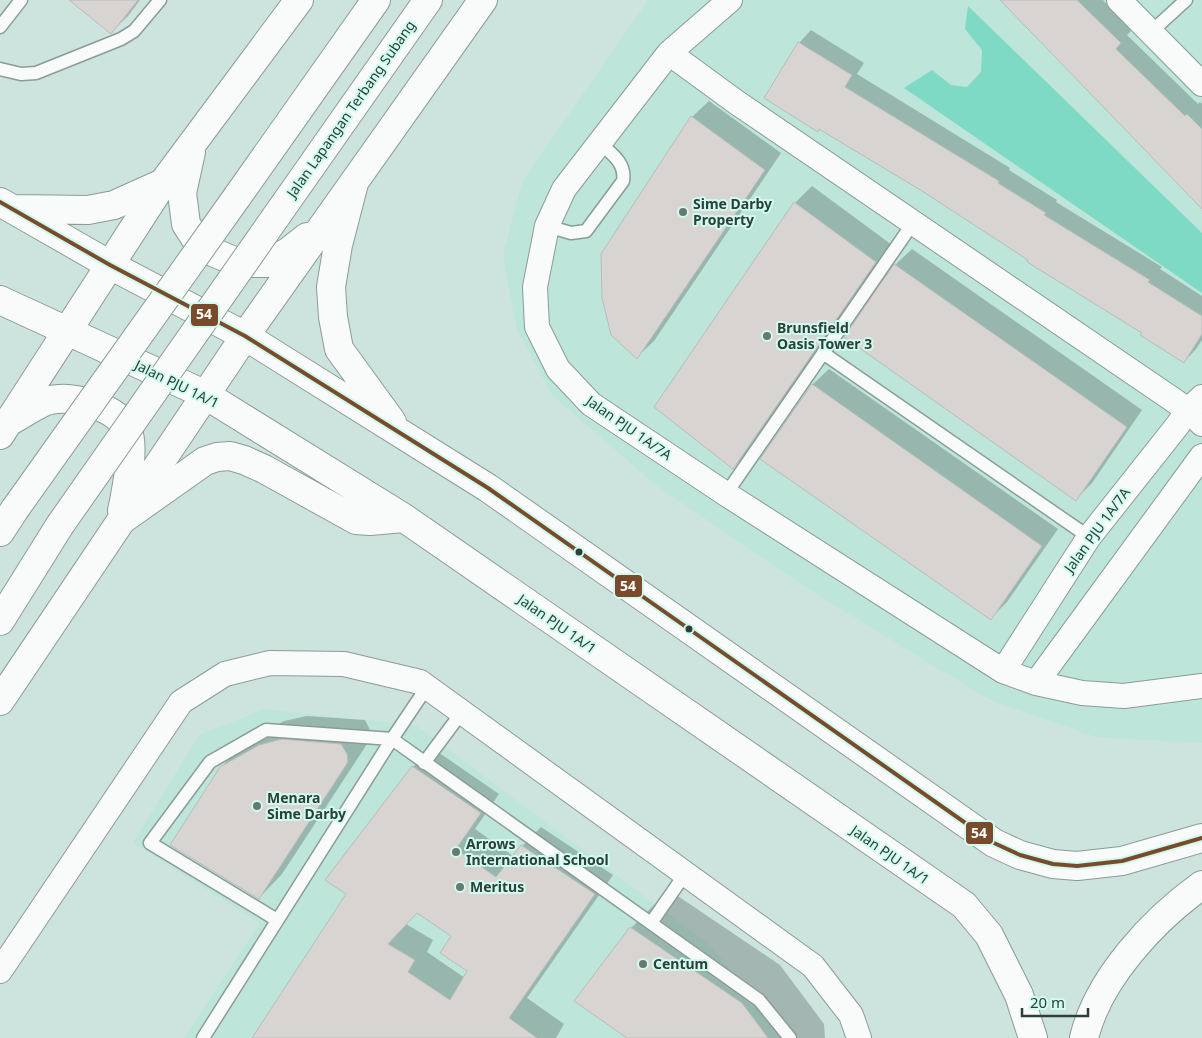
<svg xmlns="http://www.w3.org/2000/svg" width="1202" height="1038" font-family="'Noto Sans',sans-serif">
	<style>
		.built { fill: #bde5da }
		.water { fill: #7fdac5 }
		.shadow { fill: #0003; fill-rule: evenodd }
		.building { fill: #d8d4d2; stroke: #b9bcba; fill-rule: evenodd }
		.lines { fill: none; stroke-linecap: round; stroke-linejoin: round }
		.lane-casing { stroke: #8b9c98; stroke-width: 15 }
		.street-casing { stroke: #8b9c98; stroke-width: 26 }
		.secondary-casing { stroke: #8b9c98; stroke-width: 30 }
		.primary-casing { stroke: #8b9c98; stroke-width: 30 }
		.lane { stroke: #f8fbfa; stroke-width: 12 }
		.street { stroke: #f8fbfa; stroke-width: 24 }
		.secondary { stroke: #f8fbfa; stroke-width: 28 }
		.primary { stroke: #f8fbfa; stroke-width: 28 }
		.primary-bridge-casing { stroke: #8b9c98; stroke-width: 30; stroke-linecap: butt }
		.primary-bridge { stroke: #f8fbfa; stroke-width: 28 }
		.bus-1-casing { stroke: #d0fbef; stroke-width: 8 }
		.bus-1 { stroke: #7a4b2a; stroke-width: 4 }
		.poi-dot { fill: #667973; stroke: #d0fbef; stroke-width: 2 }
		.bus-dot { fill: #2e3f3a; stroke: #d0fbef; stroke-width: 2 }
		.labels { text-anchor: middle; stroke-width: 4; stroke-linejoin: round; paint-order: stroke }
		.street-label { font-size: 14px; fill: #2e3f3a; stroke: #d0fbef }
		.poi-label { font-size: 14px; font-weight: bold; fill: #2e3f3a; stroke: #d0fbef; text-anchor: start }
		.line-badge { stroke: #d0fbef; stroke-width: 2 }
		.badge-label { font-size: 14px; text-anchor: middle; font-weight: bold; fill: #fff }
	</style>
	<rect width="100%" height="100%" fill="#cde4de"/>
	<!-- built -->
	<path class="built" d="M648 0H1202V743L1095 737 988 699 810 590 657 486 553 396 517 330 503 256 522 182Z
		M265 709 417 726 710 945 788 1038H184L260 923 133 843 199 735Z"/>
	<!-- water -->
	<path class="water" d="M968 6 1202 233V293L904 88 932 70 951 85 967 87 981 72 982 50 965 29Z"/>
	<!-- shadow -->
	<path class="shadow" d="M71 0H140L128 16 111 32Z
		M1002 0H1103L1132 30 1127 35 1198 104 1200 102 1202 104V206Z
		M811 30 864 63 857 74 1010 168 1009 170 1057 200 1056 202 1162 267 1160 269 1202 296V340L1196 349 1184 362 1143 332 923 190 799 43Z
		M709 101 781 153 654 341 637 357 692 117Z
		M812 186 892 245 750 451 733 468 656 407 795 203Z
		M912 249 1142 410 1092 483 1076 499 895 265Z
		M829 369 1058 529 1007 602 991 618 812 385Z
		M307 716 365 720 370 730 371 738 282 874 259 898 221 767 245 743 284 721Z
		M432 748 499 794 475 829 513 856 541 827 613 875 527 998 564 1024 556 1038H254L347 894 413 767ZM418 911 453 935 469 971 465 978 427 952 433 940 406 924Z
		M669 890 780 965 824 1024 825 1038H629L631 928Z"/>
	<!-- building -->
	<path class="building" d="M69 0H138L111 34Z
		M1000 0H1077L1121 43 1116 49 1185 116 1187 114 1202 129V209Z
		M798 42 852 75 845 87 999 181 998 183 1046 213 1044 215 1150 280 1148 282 1202 316V334L1184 363 1140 335 1142 333 1027 262 1028 260 922 191 819 129 818 132 764 98Z
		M691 116 765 170 637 359 611 335 602 298 601 254Z
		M794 202 876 262 733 469 654 407Z
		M894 264 1127 427 1076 501 844 337Z
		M812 384 1042 546 991 620 760 459Z
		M282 739 341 744 347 754 348 762 259 899 170 845 220 767 259 745Z
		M412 766 481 813 456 849 496 877 521 845 595 894 509 1018 537 1038H252L346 894 325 880ZM417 913 451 936 440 953 467 971 450 1000 408 972 415 960 388 944Z
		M630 927 742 1003 768 1038H627L574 1001Z"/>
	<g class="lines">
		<!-- lane casing -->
		<g class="lane-casing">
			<path id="lane" d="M0 27 21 0
				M1151 32 1186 0
				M0 69 21 74 36 73 121 39 134 31 160 0
				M547 226 571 233 586 231 623 181C626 163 612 154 600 143
				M823 353 1089 537
				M726 494 913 223
				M424 763 462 712
				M277 920 150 843 210 762 266 730 392 739 759 1000 790 1038
				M651 923 685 874
				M203 1038 392 739 427 687"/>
		</g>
		<!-- street casing -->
		<g class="street-casing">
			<path id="street" d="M730 0 669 53 564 189 547 226 535 287 537 327 558 369 591 404 726 494 1003 671 1036 683 1082 693 1124 696 1202 686
				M1119 0 1202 84
				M669 53 736 102 1188 410 1202 424
				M1003 671 1089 537 1177 426 1188 410 1202 397
				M1036 683 1202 456
				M0 971 181 702 225 674 270 663 344 664 420 682 813 966 851 1015 859 1038"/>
		</g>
		<!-- secondary casing -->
		<g class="secondary-casing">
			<path id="secondary" d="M354 183 338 245 331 287 333 317 339 349 392 422
				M0 202 110 265 245 336 488 488 994 843 1020 855 1053 864 1077 866 1122 861 1202 838
				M15 209 88 210 114 205 163 183
				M0 300 204 394 404 518 964 905 989 935 1019 995 1033 1038
				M123 519 205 461 217 457 230 456 244 460 264 469 356 520 370 521 404 518
				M1084 1038C1098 979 1153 920 1202 885"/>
		</g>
		<!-- primary casing -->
		<g class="primary-casing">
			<path id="primary" d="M191 152 182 193 186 224 197 241 215 253 239 263H267L288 252 307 237
				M237 197 376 0
				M275 218 428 0
				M10 421C20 416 40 402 50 400 74 395 118 407 128 431 135 449 126 491 122 511
				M0 435 163 183 299 0
				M0 532 15 509
				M0 621 60 525
				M0 701 245 336 483 0"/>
		</g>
		<!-- lane -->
		<use href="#lane" class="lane"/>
		<!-- street -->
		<use href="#street" class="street"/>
		<!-- secondary -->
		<use href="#secondary" class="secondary"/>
		<!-- primary -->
		<use href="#primary" class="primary"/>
		<!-- primary-bridge casing -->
		<g class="primary-bridge-casing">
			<path id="primary-bridge" d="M15 509 237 197
				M60 525 275 218"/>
		</g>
		<!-- primary-bridge -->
		<use href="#primary-bridge" class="primary-bridge"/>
		<!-- bus-1 casing -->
		<g class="bus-1-casing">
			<path id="bus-1" d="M0 202 110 265 245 336 488 488 994 843 1020 855 1053 864 1077 866 1122 861 1202 838"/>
		</g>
		<!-- bus-1 -->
		<use href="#bus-1" class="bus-1"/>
	</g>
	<!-- markers -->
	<g class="poi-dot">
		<circle cx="683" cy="212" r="5"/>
		<circle cx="767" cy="336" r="5"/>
		<circle cx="257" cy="806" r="5"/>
		<circle cx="456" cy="852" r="5"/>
		<circle cx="460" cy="887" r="5"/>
		<circle cx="643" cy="964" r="5"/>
	</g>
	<g class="bus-dot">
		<circle cx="579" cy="552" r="4.5"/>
		<circle cx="689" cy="629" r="4.5"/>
	</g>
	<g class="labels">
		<!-- street labels -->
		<g class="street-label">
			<text transform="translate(351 109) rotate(-55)" y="5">Jalan Lapangan Terbang Subang</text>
			<text transform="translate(177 384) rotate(26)" y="5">Jalan PJU 1A/1</text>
			<text transform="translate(629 428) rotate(35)" y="5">Jalan PJU 1A/7A</text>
			<text transform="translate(1097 530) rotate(-54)" y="5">Jalan PJU 1A/7A</text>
			<text transform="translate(557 624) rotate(35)" y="5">Jalan PJU 1A/1</text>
			<text transform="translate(890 855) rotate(35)" y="5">Jalan PJU 1A/1</text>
		</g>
		<!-- poi labels -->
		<g class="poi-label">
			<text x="693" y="209">Sime Darby<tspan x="693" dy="16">Property</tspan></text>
			<text x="777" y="333">Brunsfield<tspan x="777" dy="16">Oasis Tower 3</tspan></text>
			<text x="267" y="803">Menara<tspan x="267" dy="16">Sime Darby</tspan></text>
			<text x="466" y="849">Arrows<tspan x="466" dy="16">International School</tspan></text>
			<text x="470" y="892">Meritus</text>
			<text x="653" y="969">Centum</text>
		</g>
	</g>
	<g class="line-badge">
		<rect x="190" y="303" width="29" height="24" rx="5" fill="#7a4b2a"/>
		<rect x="614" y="574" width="29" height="24" rx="5" fill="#7a4b2a"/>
		<rect x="965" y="821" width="29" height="24" rx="5" fill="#7a4b2a"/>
	</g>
	<g class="badge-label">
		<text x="204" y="319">54</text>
		<text x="628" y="591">54</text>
		<text x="979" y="838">54</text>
	</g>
	<!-- scale -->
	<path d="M1022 1008v8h66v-8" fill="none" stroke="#2e3f3a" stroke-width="2.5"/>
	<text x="1030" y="1008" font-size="15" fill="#2e3f3a" stroke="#d0fbef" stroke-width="4" paint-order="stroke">20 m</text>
</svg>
